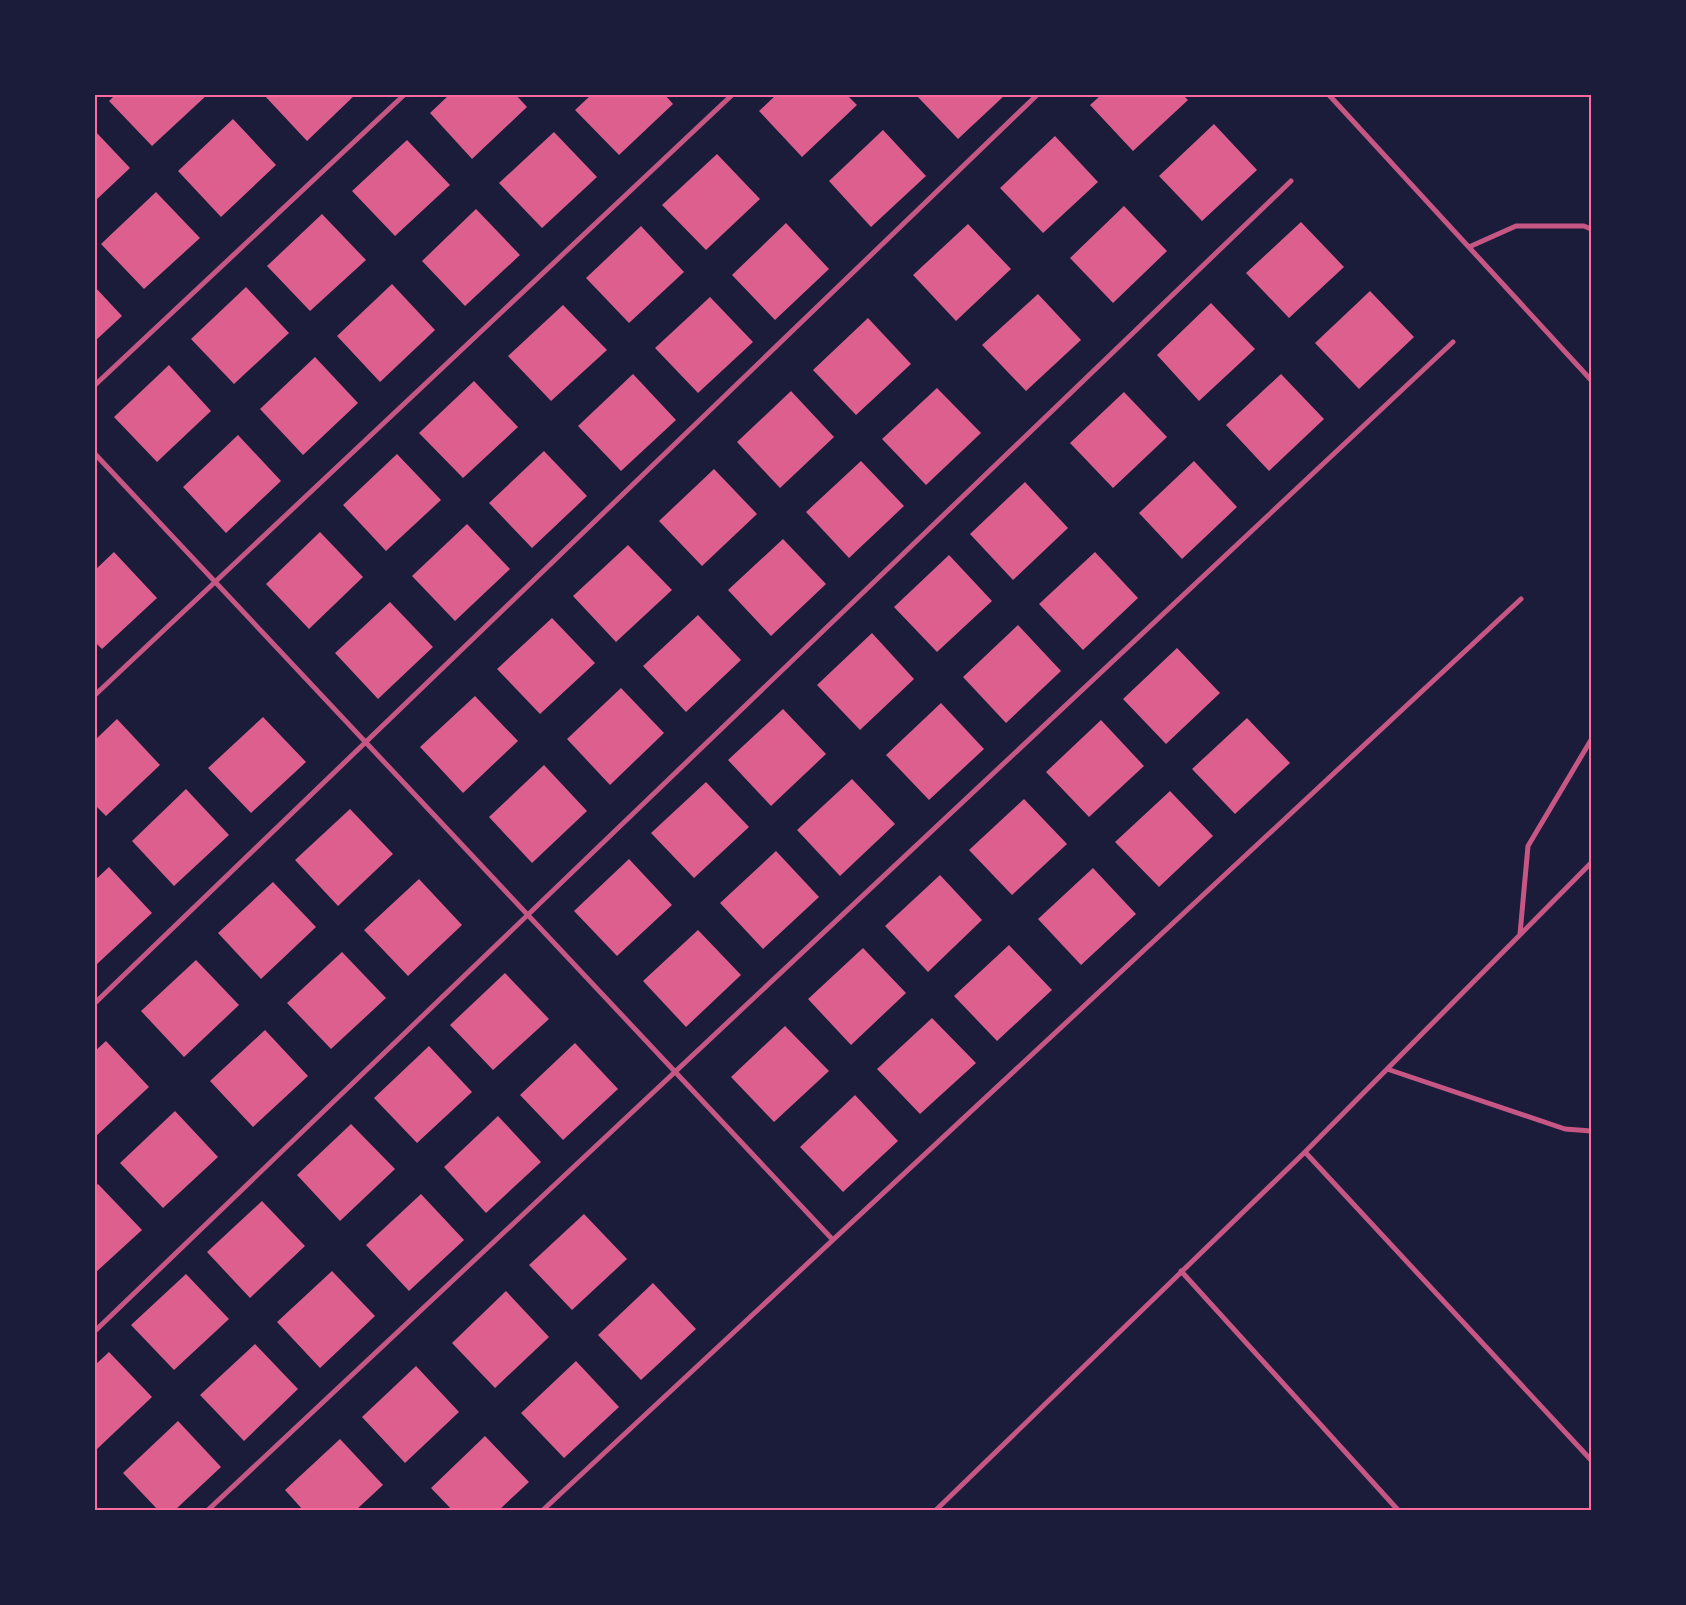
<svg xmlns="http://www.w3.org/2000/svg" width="1686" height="1605" font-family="Rubik,sans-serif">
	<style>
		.building { fill: #dd5f8e }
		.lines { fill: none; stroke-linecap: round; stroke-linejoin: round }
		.minor { stroke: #c65784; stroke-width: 5 }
		.neatline { fill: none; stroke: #ff6b9d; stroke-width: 2 }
	</style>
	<rect width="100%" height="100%" fill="#1b1b3a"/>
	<!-- building -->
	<path class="building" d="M115 95H207L152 146 109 101Z
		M264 95H355L307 141Z
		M449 95H516L527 107 472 159 430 113Z
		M591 95H665L673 104 619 155 575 110Z
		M776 95H847L857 105 802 157 759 111Z
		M916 95H1005L958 139Z
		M1101 95H1183L1188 100 1133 151 1090 105Z
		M233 119 276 165 221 217 178 171Z
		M1214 124 1257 170 1202 221 1159 176Z
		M883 130 926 176 871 227 829 181Z
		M95 131 130 168 95 201Z
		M554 132 597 177 542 228 499 183Z
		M1055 136 1098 182 1043 233 1000 188Z
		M407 140 450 185 395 236 352 191Z
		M717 154 760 199 706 250 662 205Z
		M156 192 200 238 144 289 101 244Z
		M1124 206 1167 251 1113 303 1070 258Z
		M476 209 520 255 465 306 422 261Z
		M322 214 366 260 310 311 267 266Z
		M1301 222 1344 267 1289 318 1246 273Z
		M786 223 829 269 775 320 732 275Z
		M968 224 1011 269 956 321 913 275Z
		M641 226 684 272 629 323 586 278Z
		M392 284 435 330 380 382 337 336Z
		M95 287 122 316 95 341Z
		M246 287 289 333 234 384 191 339Z
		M1370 291 1414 337 1359 389 1315 343Z
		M1038 294 1081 340 1026 391 982 345Z
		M710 297 753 342 698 393 655 348Z
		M1211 303 1255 349 1199 401 1157 355Z
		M563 305 607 350 551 401 508 356Z
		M868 318 911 364 856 415 813 370Z
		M315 357 358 403 303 455 260 409Z
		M169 365 211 411 157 462 114 417Z
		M633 374 676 420 621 471 578 426Z
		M1281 374 1324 419 1269 471 1226 425Z
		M474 381 518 427 463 478 419 433Z
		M937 388 981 433 926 485 882 439Z
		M791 391 834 437 780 488 737 442Z
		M1124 392 1167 437 1113 488 1070 443Z
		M238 435 281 481 226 533 183 487Z
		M544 451 587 496 532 548 489 503Z
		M397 454 441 500 386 551 343 505Z
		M861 461 904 506 849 558 806 512Z
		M1194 461 1237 507 1182 559 1139 513Z
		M714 469 757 514 702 566 659 521Z
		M1025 482 1068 528 1013 580 970 534Z
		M467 524 510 569 455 621 412 576Z
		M320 532 363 577 309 629 266 584Z
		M783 539 826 584 771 636 728 590Z
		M628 545 672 590 616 642 573 596Z
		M114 552 157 598 102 649 95 642V570Z
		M1095 552 1138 598 1083 650 1039 604Z
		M949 555 992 601 937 652 894 607Z
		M390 602 433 647 378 699 335 653Z
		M698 615 741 660 686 712 643 666Z
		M552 618 595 663 540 714 497 669Z
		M1018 625 1061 671 1006 723 963 677Z
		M872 633 914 679 860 730 817 685Z
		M1177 648 1220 693 1166 744 1123 699Z
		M621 688 664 733 610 785 567 739Z
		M475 696 518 741 463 793 420 747Z
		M941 703 984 749 929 800 886 755Z
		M783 709 826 754 771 806 728 760Z
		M263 717 306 762 251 813 208 768Z
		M1247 718 1290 763 1235 814 1192 769Z
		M117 719 160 765 106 816 95 805V740Z
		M1101 720 1144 766 1089 817 1046 772Z
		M544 765 587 811 532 863 489 817Z
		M852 779 895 824 840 876 797 830Z
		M706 782 749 827 694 878 651 833Z
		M186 789 229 835 174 886 132 841Z
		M1170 791 1213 836 1159 887 1115 842Z
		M1024 799 1067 844 1012 895 969 850Z
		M350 809 393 854 338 906 295 860Z
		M776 851 819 897 763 949 720 903Z
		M629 859 672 905 617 956 574 911Z
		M109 867 152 913 97 964 95 962V880Z
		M1093 868 1136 914 1081 965 1038 919Z
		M940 875 982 920 928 972 885 926Z
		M419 879 462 925 408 976 364 930Z
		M273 882 316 927 261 979 218 933Z
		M698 930 741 975 686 1027 643 981Z
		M1009 945 1052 990 997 1041 954 996Z
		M863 948 906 993 851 1045 808 999Z
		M342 952 386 998 331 1049 287 1003Z
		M196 960 239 1005 184 1057 141 1011Z
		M505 973 549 1019 493 1070 450 1025Z
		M932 1018 976 1063 920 1114 877 1069Z
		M785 1026 829 1071 774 1122 731 1077Z
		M265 1030 308 1076 253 1127 210 1081Z
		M106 1041 149 1087 95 1137V1051Z
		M575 1043 618 1089 563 1140 520 1095Z
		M429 1046 472 1092 417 1143 374 1098Z
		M855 1095 898 1141 843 1192 800 1147Z
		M175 1111 218 1157 163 1208 120 1163Z
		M498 1116 541 1162 486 1213 444 1167Z
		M351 1124 395 1169 340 1221 297 1175Z
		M98 1184 142 1230 95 1273V1187Z
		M421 1194 464 1240 409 1291 366 1245Z
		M262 1201 305 1246 250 1298 207 1252Z
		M584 1214 627 1259 572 1310 529 1265Z
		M332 1271 375 1316 320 1368 277 1322Z
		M186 1274 229 1319 174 1370 131 1325Z
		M653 1283 696 1329 641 1380 598 1335Z
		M506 1291 549 1337 495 1388 452 1343Z
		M255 1344 298 1389 244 1441 200 1395Z
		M109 1352 152 1397 97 1449 95 1447V1365Z
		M576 1361 619 1407 564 1458 521 1413Z
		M416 1366 459 1412 405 1463 362 1417Z
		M178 1421 221 1467 175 1510H158L123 1473Z
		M485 1436 529 1482 499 1510H452L431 1488Z
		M340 1439 383 1485 356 1510H303L285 1490Z"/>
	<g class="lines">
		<!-- minor -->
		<path class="minor" d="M1329 95 1591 380
			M1469 247 1516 226H1584L1591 229
			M95 385 404 95
			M95 454 833 1240
			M95 695 732 95
			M1520 934 1528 846 1591 740
			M95 1003 1037 95
			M1387 1069 1565 1129 1591 1131
			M1305 1152 1591 1460
			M1181 1271 1398 1510
			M95 1331 1291 181
			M208 1510 1453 342
			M543 1510 1521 599
			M936 1510 1305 1152 1591 863"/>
	</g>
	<!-- border -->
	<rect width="1686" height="1605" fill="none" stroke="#1b1b3a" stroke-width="192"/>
	<rect x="96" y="96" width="1494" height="1413" class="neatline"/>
</svg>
